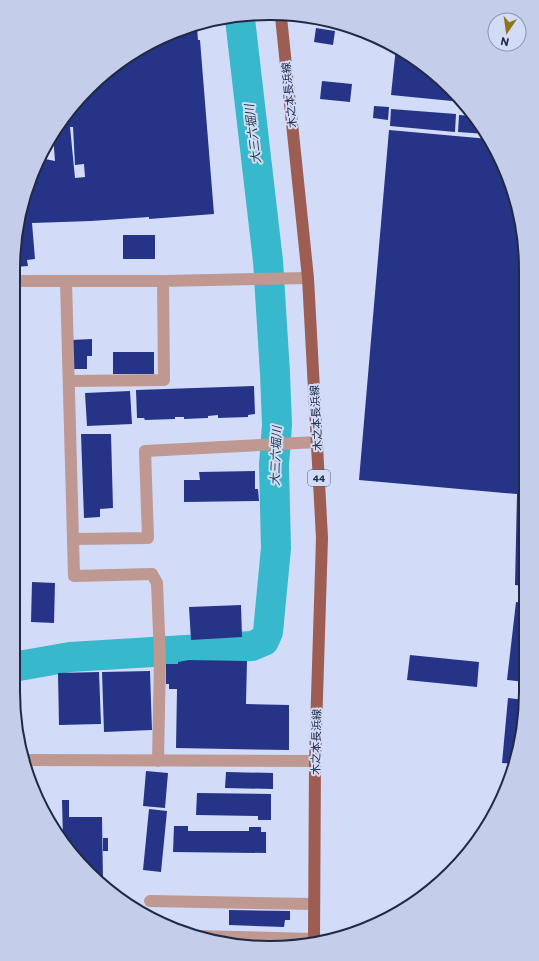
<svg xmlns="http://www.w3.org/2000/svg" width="539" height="961" font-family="Commissioner,'Noto Sans JP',sans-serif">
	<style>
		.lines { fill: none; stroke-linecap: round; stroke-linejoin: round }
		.river { stroke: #37b8cc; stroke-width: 30 }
		.building { fill: #253487; fill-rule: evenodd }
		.minor { stroke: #be9891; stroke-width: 12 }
		.major { stroke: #9e5d52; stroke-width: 12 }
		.labels { text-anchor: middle; stroke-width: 4; stroke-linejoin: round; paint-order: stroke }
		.shield { fill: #d2dcf9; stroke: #565f7b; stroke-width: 1 }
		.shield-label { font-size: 10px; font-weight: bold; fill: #212a45 }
		.street-label { font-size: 11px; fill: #212a45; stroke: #d2dcf9 }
		.water-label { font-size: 12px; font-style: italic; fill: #1d383d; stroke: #d2dcf9 }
		.rim { fill: none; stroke: #212a45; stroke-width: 2 }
	</style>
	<rect width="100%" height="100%" fill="#d2dcf9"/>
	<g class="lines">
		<!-- river -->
		<path class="river" d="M13 667 70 657 252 646 264 641 268 632 276 548 274 465 277 425 275 373 268 261 240 19"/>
	</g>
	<!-- building -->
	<path class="building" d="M190 28H197L198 40H200L214 214 149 219V217L91 221 32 223 35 259 27 260 28 266 15 267 14 253 22 203 40 158 55 161 53 135 114 66ZM70 127H73L75 165 84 164 85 177 75 178Z
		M316 28 335 31 333 45 314 42Z
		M396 47 451 88 453 90 452 101 391 95Z
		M322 81 352 84 350 102 320 99Z
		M374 106 389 107 388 120 373 118Z
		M391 109 456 114 455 132 390 126Z
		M459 115 472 116V119H476L486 134 458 132Z
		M389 130 489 139 512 187 524 236 525 586 515 585 517 494 359 480Z
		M123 235H155V259H123Z
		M92 339V356H87V369H72L71 340Z
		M113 352H154V374H113Z
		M254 386 255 414 248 415V417L218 418V415L208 416V418L184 419V417H175V419L145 420 144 418H137L136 390Z
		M130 391 132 424 87 426 85 393Z
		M81 434H111L113 508 100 509V517L84 518Z
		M255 471V489H258L259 501 184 502V480H200L199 472Z
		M32 582 55 583 54 623 31 622Z
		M516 602 525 603V682L507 680Z
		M241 605 242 637 191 640 189 607Z
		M410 655 479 662 477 687 407 680Z
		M189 660 247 661 246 704 289 705V750L176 748 177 689H169V684H166V664H178V662Z
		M150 671 152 730 104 732 102 672Z
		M99 672 101 724 59 725 58 673Z
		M508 698 525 700 517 758 515 764 502 763Z
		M146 771 168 773 165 808 143 806Z
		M226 772 273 773V789L225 788Z
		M197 793 271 794V820H258V816L196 815Z
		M62 800H69V817H102L103 882 66 847 63 841Z
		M149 809 167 811 161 872 143 870Z
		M174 826H188V831H249V827H261V832H266V853L173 852Z
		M103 838H108V851H103Z
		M229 910 290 911V920H285L284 927 229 925Z"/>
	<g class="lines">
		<!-- minor -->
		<path class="minor" d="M14 281H163L308 278
			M66 281 74 576 152 574 157 583 160 658 158 761
			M69 381 164 380 163 281
			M74 539 148 538 145 451 317 442
			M24 760 315 761
			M150 901 314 904
			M196 936 314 939"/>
		<!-- major -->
		<path class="major" d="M281 17 308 278 322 538 315 761 314 941"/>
	</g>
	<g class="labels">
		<!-- shield labels -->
		<rect class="shield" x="308" y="470" width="22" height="16" rx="3"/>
		<g class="shield-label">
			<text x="319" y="482">44</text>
		</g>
		<!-- street labels -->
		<g class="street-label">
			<text transform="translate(289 95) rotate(-96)" y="4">木之本長浜線</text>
			<text transform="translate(316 418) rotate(-93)" y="4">木之本長浜線</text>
			<text transform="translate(316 742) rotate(-89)" y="4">木之本長浜線</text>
		</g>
		<!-- water labels -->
		<g class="water-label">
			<text transform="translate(253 134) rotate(-97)" y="4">大三六堀川</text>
			<text transform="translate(276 456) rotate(-88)" y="4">大三六堀川</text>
		</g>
	</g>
	<!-- crop -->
	<path d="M0 0H539V961H0ZM269 20H270A249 249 0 0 1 519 269V692A249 249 0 0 1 270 941H269A249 249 0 0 1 20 692V269A249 249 0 0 1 269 20Z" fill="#c4ceeb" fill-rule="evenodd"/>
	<path class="rim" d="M269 20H270A249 249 0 0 1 519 269V692A249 249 0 0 1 270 941H269A249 249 0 0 1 20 692V269A249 249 0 0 1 269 20Z"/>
	<!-- north arrow -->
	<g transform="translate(507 32) rotate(193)"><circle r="19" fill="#d2dcf9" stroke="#8b95b1"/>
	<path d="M0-3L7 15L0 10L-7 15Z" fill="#91751b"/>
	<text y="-6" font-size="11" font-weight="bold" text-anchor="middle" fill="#212a45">N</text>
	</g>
</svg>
